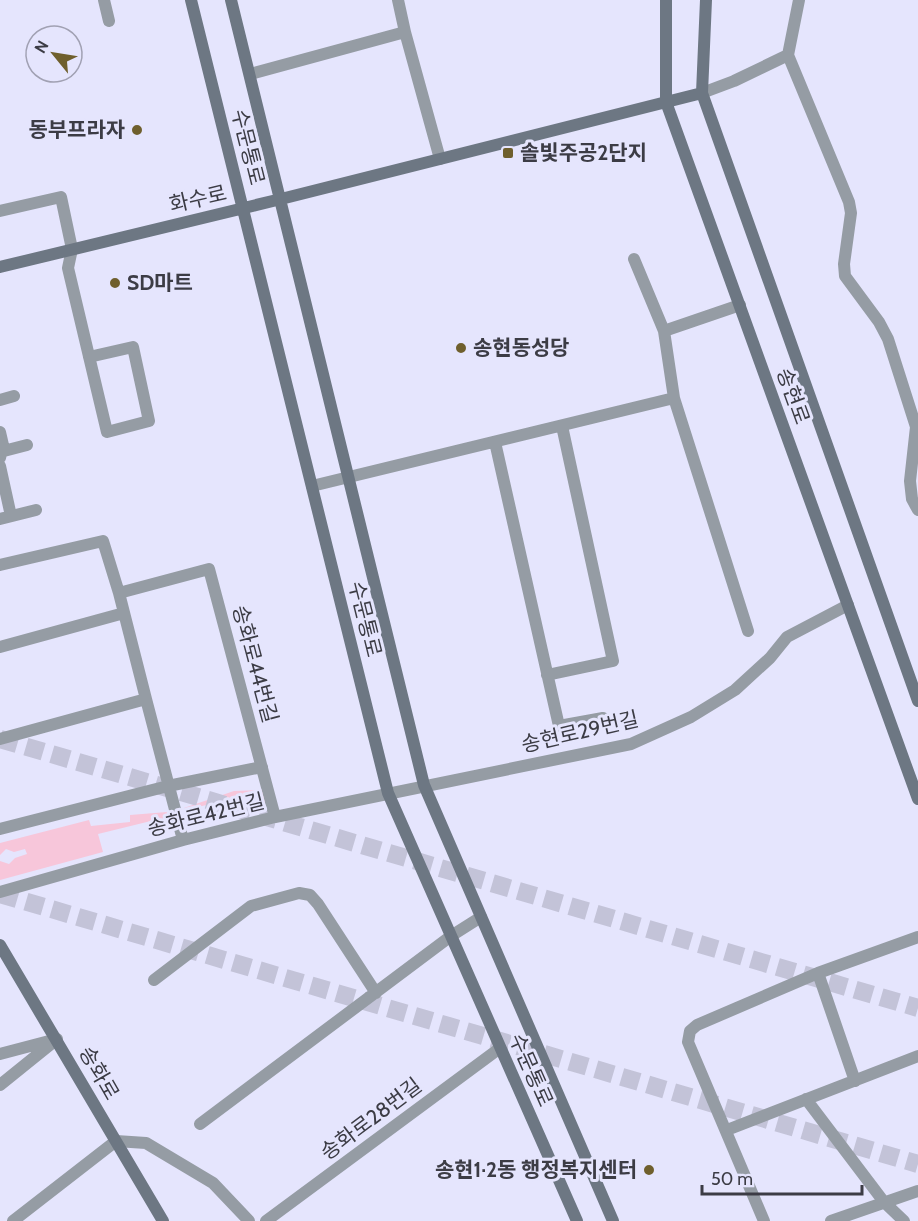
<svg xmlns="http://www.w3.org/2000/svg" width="918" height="1221" font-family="Cabin,'Noto Sans KR',sans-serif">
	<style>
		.green { fill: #f7c6da }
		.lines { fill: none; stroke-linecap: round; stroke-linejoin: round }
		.highway-tunnel { stroke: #c3c3d8; stroke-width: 18; stroke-dasharray: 18 9; stroke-linecap: butt }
		.lane { stroke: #959ca4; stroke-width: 12 }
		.street { stroke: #959ca4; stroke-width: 12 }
		.secondary { stroke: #6d7783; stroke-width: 12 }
		.poi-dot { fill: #6f5f2d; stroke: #e5e5fd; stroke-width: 2 }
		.labels { text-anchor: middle; stroke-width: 6; stroke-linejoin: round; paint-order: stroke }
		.poi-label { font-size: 21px; font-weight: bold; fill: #3c3c45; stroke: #e5e5fd; text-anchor: start }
		.street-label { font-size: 21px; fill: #3c3c45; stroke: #e5e5fd }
	</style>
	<rect width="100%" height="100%" fill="#e5e5fd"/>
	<!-- green -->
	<path class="green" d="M263 790 265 802 256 811 252 794 198 807 202 824 192 825 186 820 184 808 234 791Z
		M167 812 169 830 163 837 159 819 98 834 103 852 0 880V861L9 864 15 858 27 854 25 849 14 852 6 849 0 855V843L89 820 91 826 130 822V815Z"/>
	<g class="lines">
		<!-- highway-tunnel -->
		<path class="highway-tunnel" d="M0 739 918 1008
			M0 894 918 1164"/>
		<!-- lane -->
		<path class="lane" d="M104 0 109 21
			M398 0 405 32
			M799 0 788 55 849 202 851 213 844 264 845 276 879 322 888 339 916 427 910 481 912 499 918 510
			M250 74 405 32 440 159
			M702 93 734 81 788 55
			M0 211 61 197 72 249 68 268 107 432 149 421 133 347 89 357
			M634 259 664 331 674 398 748 631
			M664 331 740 305
			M0 400 14 396
			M0 432 3 445 0 458
			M495 442 559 726 603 718
			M0 452 27 445
			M0 466 11 516
			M312 486 674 398
			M0 519 36 510
			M547 675 613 661 562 426
			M154 980 251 906 299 893 310 895 318 904 376 993
			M200 1124 451 936 481 917"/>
		<!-- street -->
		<path class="street" d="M0 565 103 541 119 593 146 699 0 739
			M119 593 209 569 275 817
			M0 647 124 613
			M146 699 183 840
			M0 829 168 786 262 767
			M0 892 183 840 275 817 631 744 691 717 735 690 770 658 787 637 848 605
			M818 973 855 1081
			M0 1054 53 1040
			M0 1085 57 1039
			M806 1099 884 1202 904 1221
			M727 1130 918 1056
			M13 1221 116 1141 146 1143 213 1183 249 1221
			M266 1221 500 1048
			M764 1221 688 1042 690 1031 697 1025 818 973 918 937
			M831 1221 918 1191"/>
		<!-- secondary -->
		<path class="secondary" d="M191 0 388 793 577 1221
			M231 0 424 785 613 1221
			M666 0V102L918 799
			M706 0 702 93 918 701
			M0 267 281 199 702 93
			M0 945 163 1221"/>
	</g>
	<!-- markers -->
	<g class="poi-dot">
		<circle cx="137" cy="130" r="6"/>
		<rect x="502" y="147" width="12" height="12" rx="3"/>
		<circle cx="115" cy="283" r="6"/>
		<circle cx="461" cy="348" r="6"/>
		<circle cx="649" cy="1170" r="6"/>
	</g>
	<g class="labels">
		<!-- poi labels -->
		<g class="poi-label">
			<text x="125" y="137" text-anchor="end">동부프라자</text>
			<text x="520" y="160">솔빛주공2단지</text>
			<text x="127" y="290">SD마트</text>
			<text x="473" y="355">송현동성당</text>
			<text x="637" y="1177" text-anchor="end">송현1·2동 행정복지센터</text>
		</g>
		<!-- street labels -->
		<g class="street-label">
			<text transform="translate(248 147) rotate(76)" y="7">수문통로</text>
			<text transform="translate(198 199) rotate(-13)" y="7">화수로</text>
			<text transform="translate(793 396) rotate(70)" y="7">송현로</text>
			<text transform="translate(365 619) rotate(76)" y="7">수문통로</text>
			<text transform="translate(255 664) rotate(75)" y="7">송화로44번길</text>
			<text transform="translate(580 732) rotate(-13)" y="7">송현로29번길</text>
			<text transform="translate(206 815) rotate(-14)" y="7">송화로42번길</text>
			<text transform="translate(531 1070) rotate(66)" y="7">수문통로</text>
			<text transform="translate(99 1073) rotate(60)" y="7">송화로</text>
			<text transform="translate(371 1119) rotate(-37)" y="7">송화로28번길</text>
		</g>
	</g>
	<!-- north arrow -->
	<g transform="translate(54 54) rotate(300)"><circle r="28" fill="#e5e5fd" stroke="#a1a1b3" stroke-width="1.5"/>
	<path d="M0-4.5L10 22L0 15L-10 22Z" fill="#6f5f2d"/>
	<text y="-9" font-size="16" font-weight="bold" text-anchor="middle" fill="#3c3c45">N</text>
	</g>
	<!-- scale -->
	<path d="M702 1185v9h160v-9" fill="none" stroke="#3c3c45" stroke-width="3"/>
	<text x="711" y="1185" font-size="18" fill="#3c3c45" stroke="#e5e5fd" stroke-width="4.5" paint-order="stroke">50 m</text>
</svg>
